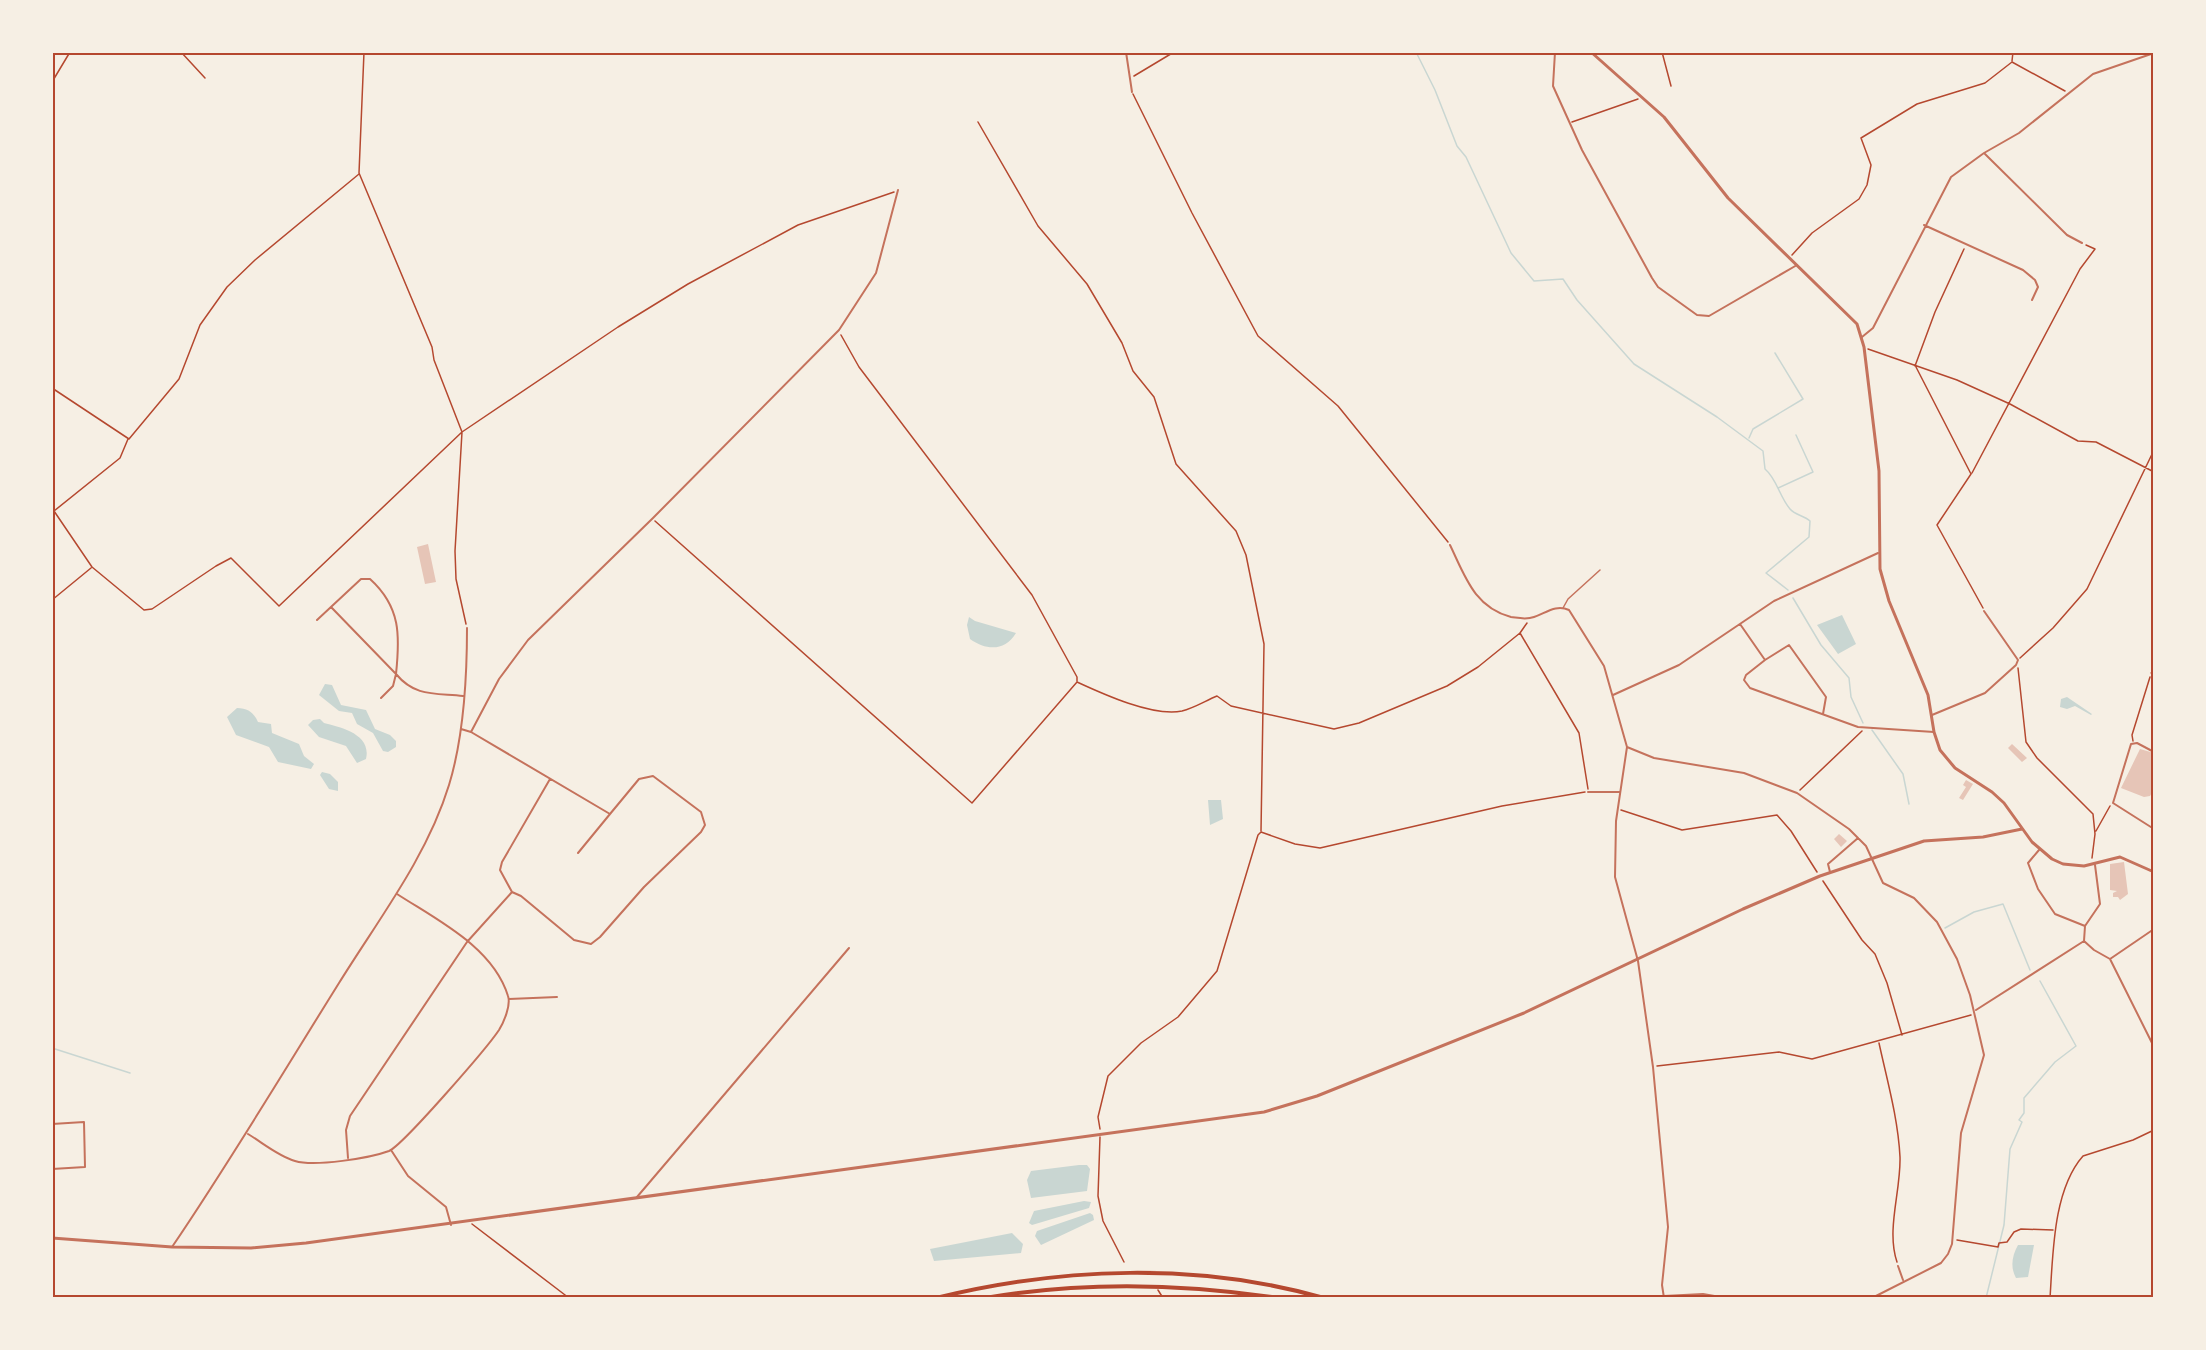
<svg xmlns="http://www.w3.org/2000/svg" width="2206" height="1350" font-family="'Titillium Web',sans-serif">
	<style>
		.water { fill: #c9d6d2 }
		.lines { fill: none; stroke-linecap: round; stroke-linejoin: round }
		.stream { stroke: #c9d6d2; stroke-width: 1.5 }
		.building { fill: #e6c5b7 }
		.path { stroke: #b5482f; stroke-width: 1.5 }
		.service { stroke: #c5725c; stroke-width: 1.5 }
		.minor { stroke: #c5725c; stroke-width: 2 }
		.tertiary { stroke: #c5725c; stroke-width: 3 }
		.trunk { stroke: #b5482f; stroke-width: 4 }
		.neatline { fill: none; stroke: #b5482f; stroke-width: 2 }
	</style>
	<rect width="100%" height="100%" fill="#f6efe4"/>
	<!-- water -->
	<path class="water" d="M1842 615 1856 644 1838 654 1817 625Z
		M969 617 975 621 1016 633C1005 651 987 651 970 639L967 625Z
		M325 684 332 685 341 705 366 710 375 729 390 735 396 741V747L388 752 383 751 373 733 357 724 352 713 339 711 319 695Z
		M2067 697 2092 714 2091 715 2075 706 2067 709 2060 707 2061 699Z
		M237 708C248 708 254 713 258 722L271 724 272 733 299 744 304 756 314 764 311 769 278 762 269 747 236 735 227 717Z
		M320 719 324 723C340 727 372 734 366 759L357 763 346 746 319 737 308 725 313 720Z
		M322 772 330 774 338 782V791L329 789 320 775Z
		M1208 800H1221L1223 819 1210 825Z
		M1079 1165H1087L1090 1169 1087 1191 1031 1198 1027 1180 1031 1171Z
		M1084 1201 1091 1202 1089 1208 1032 1225 1029 1223 1034 1211Z
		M1090 1213 1093 1215 1094 1220 1041 1245 1035 1236 1037 1231Z
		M1012 1233 1023 1244 1021 1253 934 1261 930 1249Z
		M2018 1245H2034L2028 1277 2016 1278C2010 1267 2012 1256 2018 1245Z"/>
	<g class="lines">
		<!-- stream -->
		<path class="stream" d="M1416 52 1435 90 1457 146 1466 157 1511 253 1534 281 1563 279 1577 300 1634 364 1717 417 1763 451 1765 469C1777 479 1779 496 1790 509 1795 515 1805 516 1810 521L1809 537 1766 573 1788 590
			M1749 438 1753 429 1803 399 1775 353
			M1778 488 1813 472 1796 435
			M1793 598 1821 645 1849 678 1851 697 1863 723
			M1872 730 1903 774 1909 804
			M1945 928 1974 912 2003 904 2030 970
			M52 1048 130 1073
			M1986 1298 2004 1225 2010 1149 2022 1122 2019 1120 2024 1113V1098L2055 1062 2076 1046 2040 981"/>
	</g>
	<!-- building -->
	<path class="building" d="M428 544 436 582 425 584 417 547Z
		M2012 744 2027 758 2022 762 2008 748Z
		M2140 749 2154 753V789L2150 796 2144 797 2121 788Z
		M1966 780 1973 784 1963 800 1959 798 1966 787 1963 785Z
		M1839 834 1847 841 1841 847 1834 839Z
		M2124 862 2128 894 2120 900 2118 897H2113V893L2117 891 2110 890V864Z"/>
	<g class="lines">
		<!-- path -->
		<path class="path" d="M181 52 205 78
			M364 52 359 173 432 347 434 360 462 432 455 551 456 579 466 624
			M1662 52 1671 86
			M2012 61 2013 52
			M1134 76 1174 52
			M52 82 70 52
			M1133 94 1192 213 1258 336 1338 406 1448 542
			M978 122 1038 226 1087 284 1122 343 1133 371 1154 397 1176 464 1236 531 1246 555 1264 644 1261 831
			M1572 122 1638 99
			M1792 255 1812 233 1859 199 1867 185 1871 165 1861 138 1917 104 1985 83 2012 62 2065 91
			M841 335 859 367 1032 595 1077 677V681
			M1868 349 1957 380 2010 404 2078 441 2096 442 2154 472
			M1915 366 1935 312 1964 249
			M1916 367 1971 474 1937 525 1983 608
			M52 388 129 439 179 379 200 325 227 287 255 260 359 174
			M128 439 120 458 54 511 92 567 144 610 152 609 216 566 231 558 279 606 462 432 618 327 688 284 798 225 894 192
			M1972 473 2080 269 2095 249 2086 245
			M655 521 972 803 1077 682
			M52 600 91 568
			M1520 633 1579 733 1588 789
			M2020 658 2053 628 2087 589 2154 450
			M2018 668 2026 742 2037 758 2093 814 2095 834 2092 858
			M1077 682C1103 694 1153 717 1182 711 1194 708 1205 701 1217 696L1231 706 1334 729 1359 723 1447 686 1478 667 1520 633 1527 623
			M2133 741 2132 735 2150 677
			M1800 790 1862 731
			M1621 810 1682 830 1777 815 1791 831 1817 872
			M2096 831 2110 806
			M1823 881 1862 940 1875 954 1887 983 1902 1035
			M1879 1043C1887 1080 1898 1118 1900 1157 1901 1191 1886 1230 1897 1262
			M1657 1066 1779 1052 1812 1059 1971 1015
			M1100 1129 1098 1117 1108 1076 1141 1043 1178 1017 1217 971 1258 835 1261 832 1295 844 1320 848 1502 806 1585 792
			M1100 1137 1098 1196 1103 1221 1124 1262
			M472 1224 569 1298
			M1957 1240 1998 1247 1999 1243 2007 1242 2014 1232 2021 1229 2053 1230
			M1158 1290 1163 1298
			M2050 1298C2053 1254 2053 1190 2083 1156L2133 1140 2154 1130"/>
		<!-- service -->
		<path class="service" d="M1563 608 1568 599 1600 570
			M2151 673 2154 675"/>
		<!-- minor -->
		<path class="minor" d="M1126 52 1132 92
			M1555 52 1553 86 1582 150 1652 278 1658 287 1697 315 1709 316 1797 265
			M1985 154 2067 235 2082 243
			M1924 225 2023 270 2035 280 2038 287 2032 300
			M1862 337 1873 328 1951 177 1984 153 2019 133 2093 74 2154 53
			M1450 545C1465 576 1474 607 1511 617 1519 618 1526 620 1534 617 1546 613 1556 604 1569 610L1604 666 1627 747 1654 758 1744 773 1797 793 1849 829 1866 846 1883 883 1914 898 1937 922 1957 959 1970 995 1984 1055 1961 1133 1952 1244 1948 1254 1941 1263 1872 1298
			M331 607 396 674 393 686 381 698
			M317 620 361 579H370C401 607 400 636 396 674 415 697 435 693 463 696
			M1740 624 1765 660 1746 675 1744 680 1750 688 1858 727 1934 732
			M1765 660 1789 645 1826 697 1823 714
			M1613 695 1679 665 1774 601 1878 553
			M1932 715 1985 693 2016 665 2018 660 1984 611
			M461 729 471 732 610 814 578 853
			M471 732 499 679 528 640 653 518 839 330 876 273 898 190
			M1627 747 1616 821 1615 877 1638 961 1653 1067 1668 1227 1662 1285 1664 1298
			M2154 752 2137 743 2131 744 2113 803 2154 829
			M1588 792H1619
			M2039 850 2028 863 2038 889 2055 914 2085 926
			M2095 865 2100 904 2085 926 2084 941 2094 950 2110 959
			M1830 872 1828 864 1858 838
			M512 892 521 896 574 940 591 944 600 937 644 887 701 832 705 825 701 812 653 776 639 779 610 814
			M2110 959 2154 1047
			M2110 959 2154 929
			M509 999 557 997
			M1976 1010 2084 941
			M52 1124 84 1122 85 1167 52 1169
			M248 1134C263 1143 278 1156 295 1161 315 1167 370 1158 389 1151 403 1145 487 1048 499 1030 504 1022 511 1005 508 996 493 947 437 920 397 894
			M391 1150 408 1176 446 1207 451 1225
			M348 1158 346 1130 350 1116 467 942 512 892 500 870 502 862 550 779
			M637 1197 849 948
			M172 1247C231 1160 284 1071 339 983 378 920 427 857 449 785 464 736 467 679 467 628
			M1898 1266 1903 1280
			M1664 1296 1703 1294 1726 1298"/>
		<!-- tertiary -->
		<path class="tertiary" d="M1591 52 1664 117 1728 198 1857 324 1864 347 1879 471 1880 569 1889 601 1928 695 1934 732 1940 750 1955 768 1992 792 2004 803 2032 842 2052 859 2063 864 2084 866 2120 857 2154 872
			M52 1238 172 1247 251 1248 306 1243 1264 1112 1317 1096 1524 1013 1743 909 1820 876 1924 841 1983 837 2022 829"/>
		<!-- trunk -->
		<path class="trunk" d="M936 1298C1062 1267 1198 1262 1324 1298
			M985 1298C1084 1281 1179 1283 1278 1298"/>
	</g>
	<!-- border -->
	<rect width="2206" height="1350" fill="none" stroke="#f6efe4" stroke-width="108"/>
	<rect x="54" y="54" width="2098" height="1242" class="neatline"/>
</svg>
